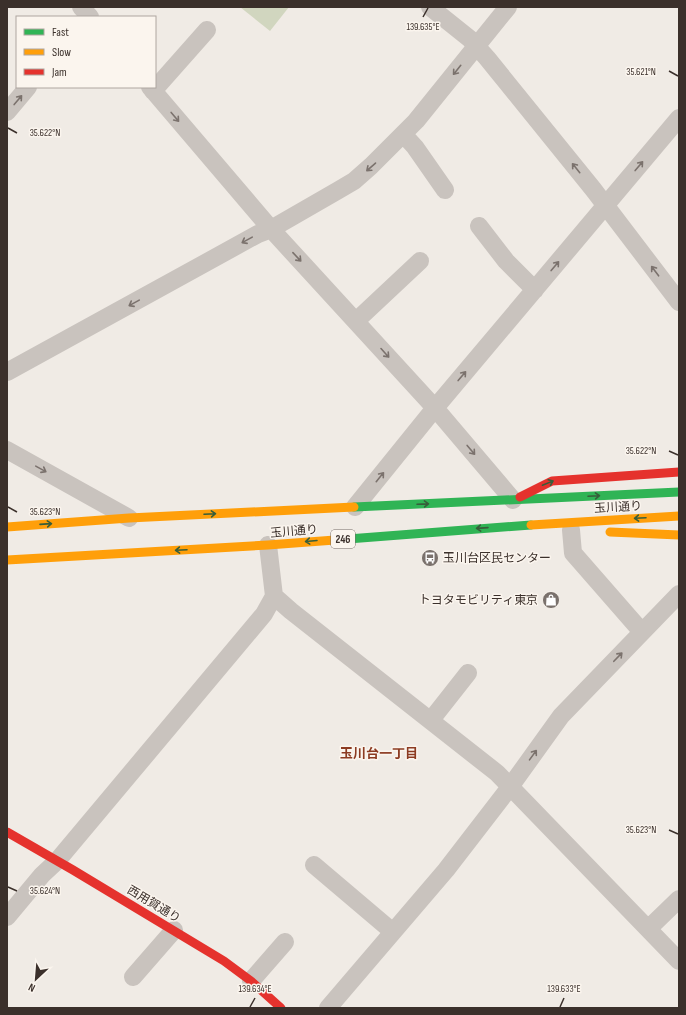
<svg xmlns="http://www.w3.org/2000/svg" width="686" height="1015" font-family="'Sofia Sans Condensed','Noto Sans JP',sans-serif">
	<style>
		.green { fill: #d1d6bf }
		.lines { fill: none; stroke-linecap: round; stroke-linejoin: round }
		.street { stroke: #c9c3be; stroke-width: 18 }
		.fast { stroke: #30b455; stroke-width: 9 }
		.slow { stroke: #ff9f0a; stroke-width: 9 }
		.jam { stroke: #e5322d; stroke-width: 9 }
		.oneway { stroke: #7b726d }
		.oneway2 { stroke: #375e3a }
		.ticks { fill: none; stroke: #3b302b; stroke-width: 1.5 }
		.labels { text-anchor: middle; stroke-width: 3; stroke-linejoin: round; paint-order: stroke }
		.shield { fill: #fbf5ee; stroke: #756b66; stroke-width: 1 }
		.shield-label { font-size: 11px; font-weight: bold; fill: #3b302b }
		.street-label { font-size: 12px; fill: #3b302b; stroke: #fbf5ee }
		.poi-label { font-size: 12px; fill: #3b302b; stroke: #fbf5ee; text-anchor: start }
		.neighbourhood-label { font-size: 13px; font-weight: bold; fill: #8c3b22; stroke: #fbf5ee }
		.ticks-label { font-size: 10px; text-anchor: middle; fill: #3b302b; stroke: #fbf5ee; stroke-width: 3; stroke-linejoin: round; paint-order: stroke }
	</style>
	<rect width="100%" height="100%" fill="#f0ebe5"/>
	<!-- green -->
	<path class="green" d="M240 7H289L270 31Z"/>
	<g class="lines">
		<!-- street -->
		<path class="street" d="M81 7 90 17
			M430 7 470 39 487 58 593 189 679 302
			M150 87 271 229 435 408 513 500
			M153 91 207 30
			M7 112 28 87
			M404 135 415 147 445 190
			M479 226 506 261 535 290
			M356 321 420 261
			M7 372 258 234 271 229 337 191 354 181 371 166 416 121 508 7
			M7 450 129 518
			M355 507 435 408 679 118
			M571 530 573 553 642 632
			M274 596 291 611 497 773 679 961
			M431 720 468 673
			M314 865 393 932
			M7 917 42 875 57 861 264 614 274 596 268 545
			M648 929 679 899
			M133 977 174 930
			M251 981 285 942
			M328 1008 446 870 510 787 561 716 679 594"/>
		<!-- fast -->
		<path class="fast" d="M354 507 679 492
			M335 540 531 525"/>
		<!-- slow -->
		<path class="slow" d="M531 525 679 516
			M7 527 129 518 354 507
			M610 532 679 535
			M7 560 268 545 335 540"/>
		<!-- jam -->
		<path class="jam" d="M520 497 552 481 679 472
			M7 832 73 870 224 961 251 981 281 1008"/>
	</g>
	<!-- one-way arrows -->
	<defs><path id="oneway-shaft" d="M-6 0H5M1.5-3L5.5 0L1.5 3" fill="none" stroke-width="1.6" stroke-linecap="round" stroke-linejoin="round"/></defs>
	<g class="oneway">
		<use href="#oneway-shaft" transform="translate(457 70) rotate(129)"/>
		<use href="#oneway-shaft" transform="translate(18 100) rotate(-50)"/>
		<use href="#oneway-shaft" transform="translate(175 117) rotate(50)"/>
		<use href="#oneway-shaft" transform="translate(639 166) rotate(-50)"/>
		<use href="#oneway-shaft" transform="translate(371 167) rotate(139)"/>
		<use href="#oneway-shaft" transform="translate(576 168) rotate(-129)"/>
		<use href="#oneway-shaft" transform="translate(247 240) rotate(151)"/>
		<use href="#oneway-shaft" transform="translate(297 257) rotate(47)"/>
		<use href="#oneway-shaft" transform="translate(555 266) rotate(-50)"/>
		<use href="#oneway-shaft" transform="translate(655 271) rotate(-127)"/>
		<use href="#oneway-shaft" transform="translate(134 303) rotate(151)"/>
		<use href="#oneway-shaft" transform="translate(385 353) rotate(48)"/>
		<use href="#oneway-shaft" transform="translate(462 376) rotate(-50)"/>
		<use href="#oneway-shaft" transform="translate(471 450) rotate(50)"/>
		<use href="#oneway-shaft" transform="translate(41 469) rotate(29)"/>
		<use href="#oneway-shaft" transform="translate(380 477) rotate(-51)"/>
		<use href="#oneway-shaft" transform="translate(618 657) rotate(-46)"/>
		<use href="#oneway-shaft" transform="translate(533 755) rotate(-54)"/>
	</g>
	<g class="oneway2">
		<use href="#oneway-shaft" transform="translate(548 483) rotate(-22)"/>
		<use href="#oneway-shaft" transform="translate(594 496) rotate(-3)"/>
		<use href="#oneway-shaft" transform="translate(423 504) rotate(-2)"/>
		<use href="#oneway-shaft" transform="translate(210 514) rotate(-3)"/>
		<use href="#oneway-shaft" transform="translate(640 518) rotate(177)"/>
		<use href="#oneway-shaft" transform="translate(46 524) rotate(-4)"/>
		<use href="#oneway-shaft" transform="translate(482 528) rotate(176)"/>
		<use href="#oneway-shaft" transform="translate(311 541) rotate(175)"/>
		<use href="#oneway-shaft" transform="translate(181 550) rotate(177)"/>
	</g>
	<!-- ticks -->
	<path class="ticks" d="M423 17 428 8M669 71 678 76M8 128 17 133M669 451 678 455M8 507 17 512M669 830 678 834M8 887 17 891M250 1007 255 998M560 1007 564 998"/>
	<!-- icons -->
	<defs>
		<g id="bus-disc" transform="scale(0.9)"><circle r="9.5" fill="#7a716c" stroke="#fbf5ee"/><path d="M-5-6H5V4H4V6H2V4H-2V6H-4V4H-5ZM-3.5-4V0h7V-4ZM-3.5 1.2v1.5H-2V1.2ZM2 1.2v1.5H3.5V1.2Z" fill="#fff"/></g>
		<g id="shop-disc" transform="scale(0.9)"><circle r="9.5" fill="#7a716c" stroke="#fbf5ee"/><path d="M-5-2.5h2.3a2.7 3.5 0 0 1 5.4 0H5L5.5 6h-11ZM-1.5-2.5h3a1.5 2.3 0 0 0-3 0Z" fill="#fff"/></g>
	</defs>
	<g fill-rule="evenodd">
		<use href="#bus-disc" x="430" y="558"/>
		<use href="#shop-disc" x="551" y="600"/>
	</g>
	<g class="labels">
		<!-- shield labels -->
		<rect class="shield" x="331" y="530" width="24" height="18" rx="3"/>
		<g class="shield-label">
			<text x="343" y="543">246</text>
		</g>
		<!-- street labels -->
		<g class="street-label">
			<text transform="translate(618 507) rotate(-3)" y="4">玉川通り</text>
			<text transform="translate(294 531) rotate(-5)" y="4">玉川通り</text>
			<text transform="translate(154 904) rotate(31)" y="4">西用賀通り</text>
		</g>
		<!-- poi labels -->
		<g class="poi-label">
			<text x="443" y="562">玉川台区民センター</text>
			<text x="538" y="604" text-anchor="end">トヨタモビリティ東京</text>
		</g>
		<!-- neighbourhood labels -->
		<g class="neighbourhood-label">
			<text x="379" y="758">玉川台一丁目</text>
		</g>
	</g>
	<g class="ticks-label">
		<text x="423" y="30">139.635°E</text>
		<text x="641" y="75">35.621°N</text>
		<text x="45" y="136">35.622°N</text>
		<text x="641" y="454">35.622°N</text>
		<text x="45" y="515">35.623°N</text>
		<text x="641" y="833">35.623°N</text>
		<text x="45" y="894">35.624°N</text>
		<text x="255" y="992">139.634°E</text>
		<text x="564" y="992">139.633°E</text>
	</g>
	<!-- border -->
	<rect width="686" height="1015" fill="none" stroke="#3b302b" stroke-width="16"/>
	<!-- legend -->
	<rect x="16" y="16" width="140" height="72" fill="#fbf5ee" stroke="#aea6a0"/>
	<rect x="24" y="29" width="20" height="6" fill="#30b455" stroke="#aea6a0"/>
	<text x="52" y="36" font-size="12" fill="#3b302b">Fast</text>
	<rect x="24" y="49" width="20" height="6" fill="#ff9f0a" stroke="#aea6a0"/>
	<text x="52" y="56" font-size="12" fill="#3b302b">Slow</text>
	<rect x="24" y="69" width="20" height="6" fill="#e5322d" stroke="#aea6a0"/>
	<text x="52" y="76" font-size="12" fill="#3b302b">Jam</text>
	<!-- north arrow -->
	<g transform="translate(36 979) rotate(206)" stroke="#fbf5ee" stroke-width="3" paint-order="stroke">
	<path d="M0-3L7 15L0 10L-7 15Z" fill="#3b302b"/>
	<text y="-6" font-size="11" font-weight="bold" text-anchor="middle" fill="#3b302b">N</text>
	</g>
</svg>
